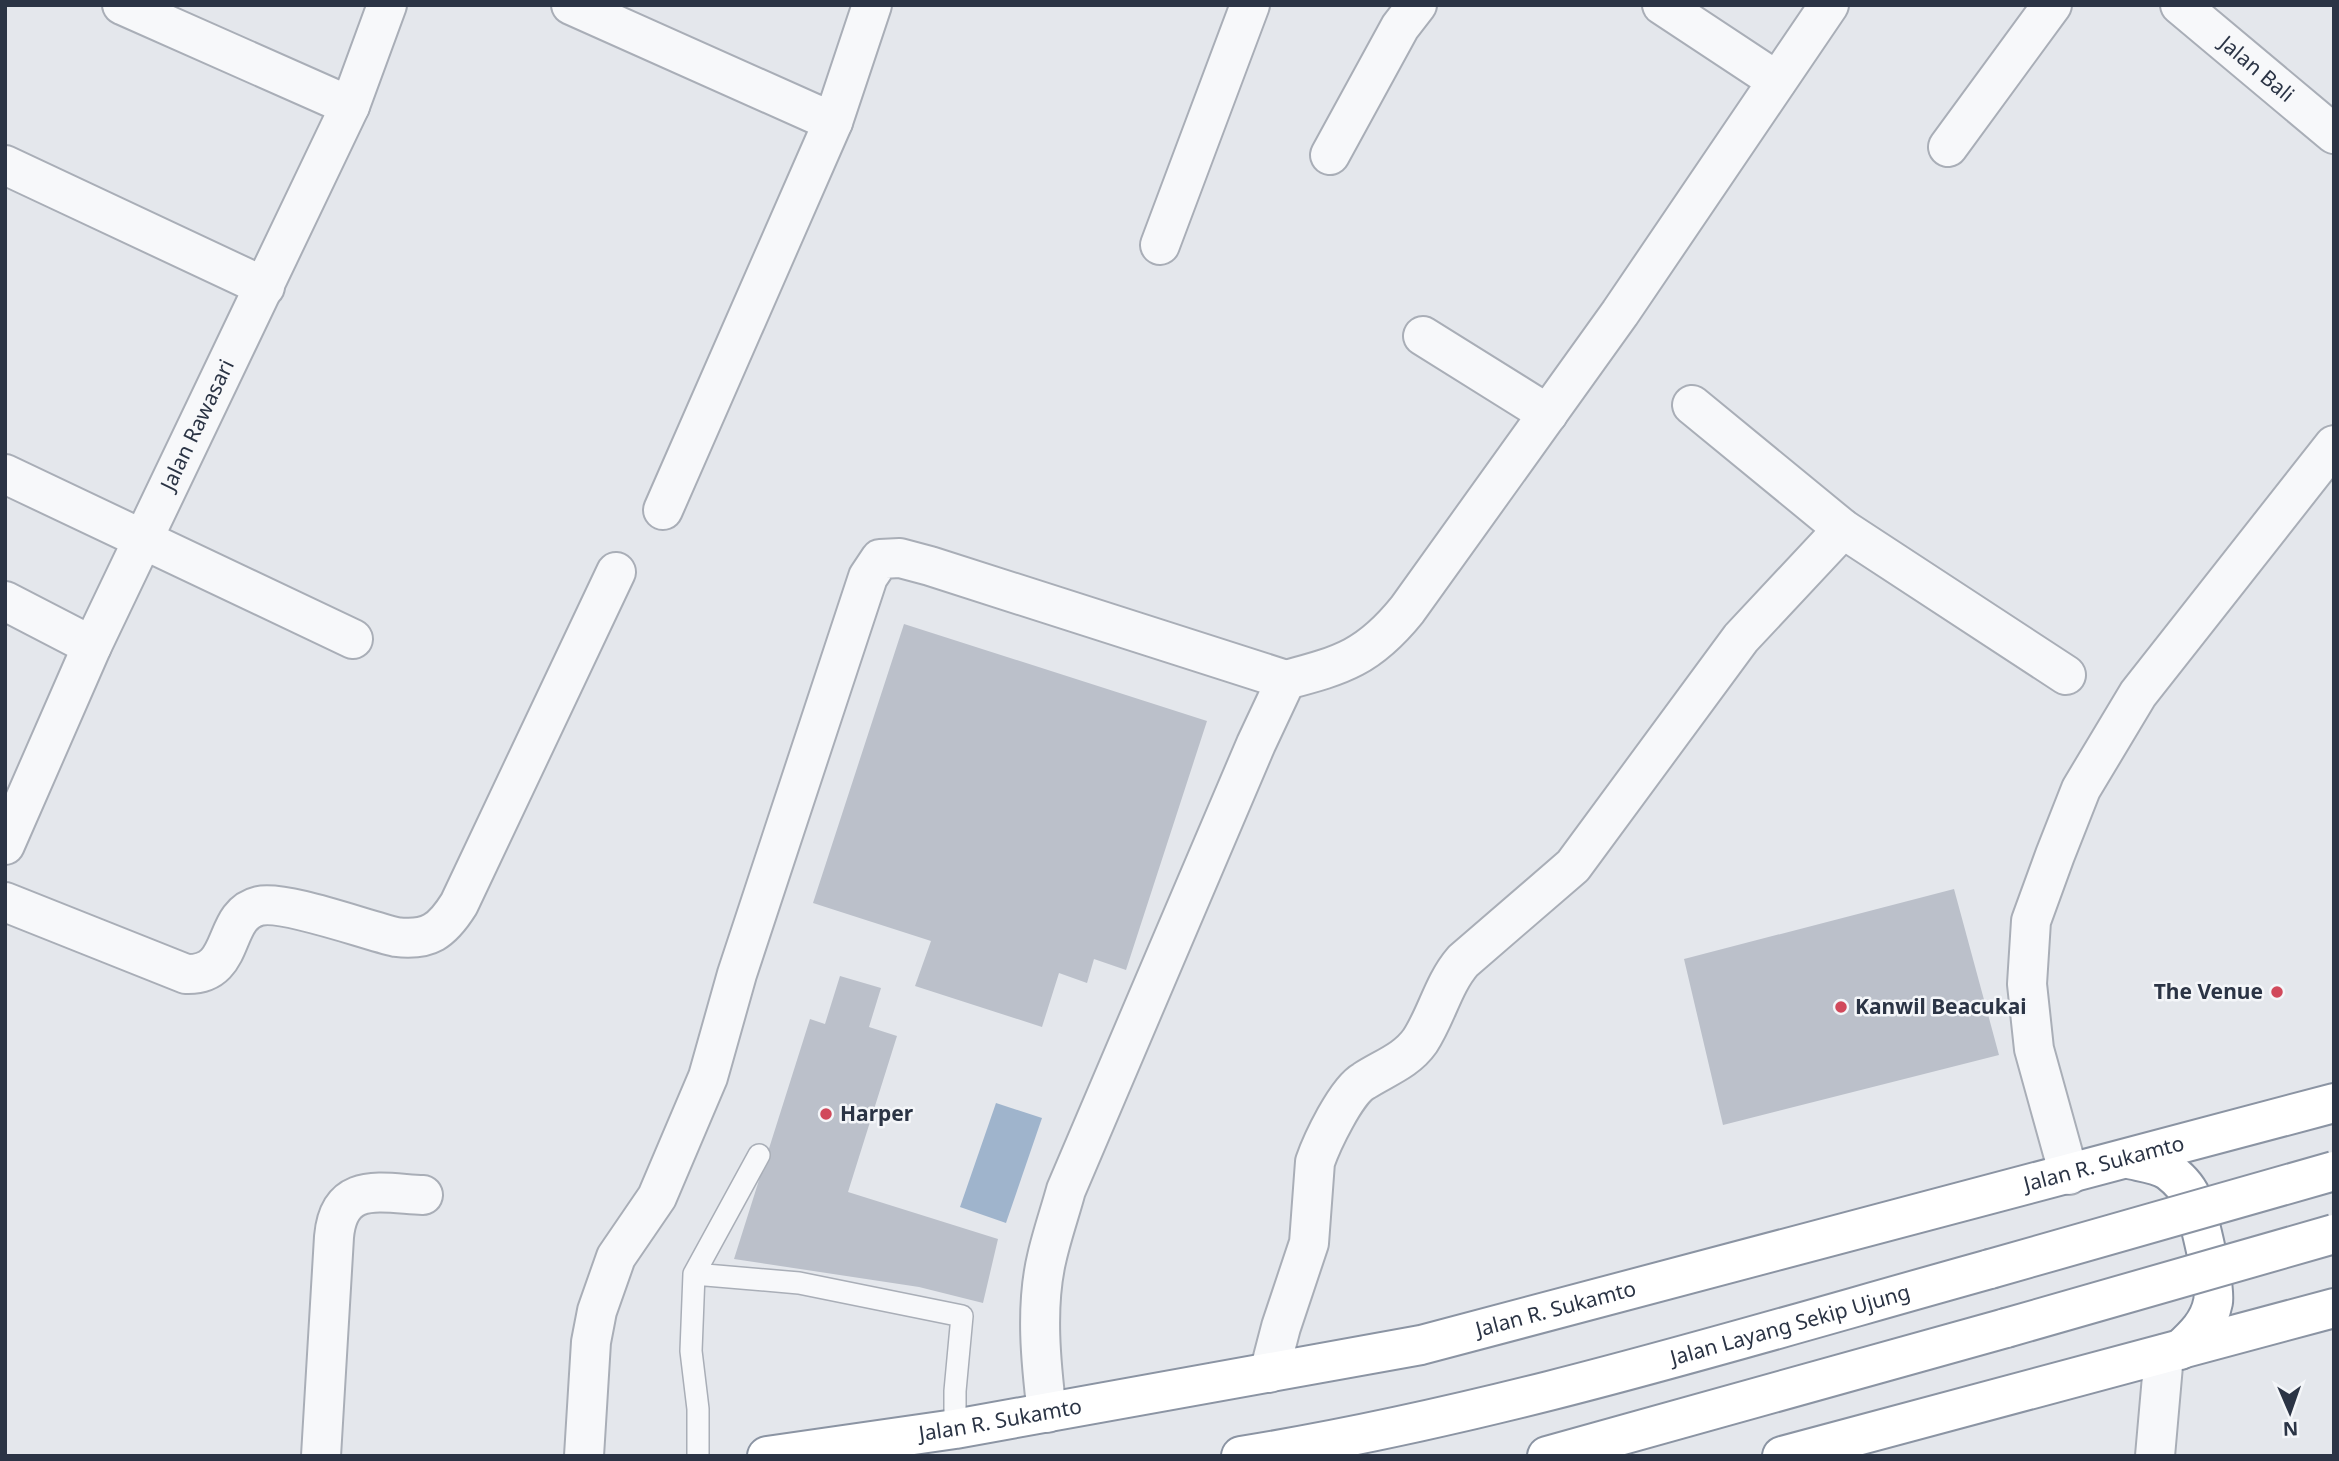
<svg xmlns="http://www.w3.org/2000/svg" width="2339" height="1461" font-family="'Noto Sans',sans-serif">
	<style>
		.water { fill: #9fb4cc }
		.building { fill: #bbc0ca }
		.lines { fill: none; stroke-linecap: round; stroke-linejoin: round }
		.lane-casing { stroke: #a9aeb7; stroke-width: 24 }
		.street-casing { stroke: #a9aeb7; stroke-width: 42 }
		.highway-casing { stroke: #8b94a3; stroke-width: 42 }
		.lane { stroke: #f7f8fa; stroke-width: 21 }
		.street { stroke: #f7f8fa; stroke-width: 38 }
		.highway { stroke: #fff; stroke-width: 38 }
		.highway-bridge-casing { stroke: #8b94a3; stroke-width: 42; stroke-linecap: butt }
		.highway-bridge { stroke: #fff; stroke-width: 38 }
		.poi-dot { fill: #d1495b; stroke: #f4f6f9; stroke-width: 2.5 }
		.labels { text-anchor: middle; stroke-width: 5; stroke-linejoin: round; paint-order: stroke }
		.street-label { font-size: 21px; fill: #2b3445; stroke: #f4f6f9 }
		.poi-label { font-size: 21px; font-weight: bold; fill: #2b3445; stroke: #f4f6f9; text-anchor: start }
	</style>
	<rect width="100%" height="100%" fill="#e4e7ec"/>
	<!-- water -->
	<path class="water" d="M996 1103 1042 1118 1006 1223 960 1207Z"/>
	<!-- building -->
	<path class="building" d="M904 624 1207 721 1126 970 1094 959 1087 983 1059 973 1042 1027 915 986 931 941 813 903Z
		M1954 889 1999 1055 1723 1125 1684 959Z
		M840 976 881 988 869 1027 897 1036 848 1192 998 1239 983 1303 919 1287 734 1259 810 1019 825 1024Z"/>
	<g class="lines">
		<!-- lane casing -->
		<g class="lane-casing">
			<path id="lane" d="M694 1274 799 1283 962 1316 955 1391V1429
				M698 1456V1409L691 1351 694 1274 759 1155"/>
		</g>
		<!-- street casing -->
		<g class="street-casing">
			<g id="street">
				<path d="M122 5 350 106"/>
				<path d="M571 5 833 122 872 5"/>
				<path d="M1662 5 1777 81"/>
				<path id="s1" d="M2180 5 2334 134"/>
				<path d="M1948 147 2052 5"/>
				<path d="M1330 155 1400 27 1417 5"/>
				<path d="M5 165 265 287"/>
				<path d="M1160 245 1250 5"/>
				<path d="M1423 336 1548 414"/>
				<path d="M1692 405 1843 529 2066 675"/>
				<path d="M5 474 353 639"/>
				<path d="M663 510 833 122"/>
				<path d="M5 601 92 646"/>
				<path id="s2" d="M5 845 92 646 350 106 387 5"/>
				<path d="M5 902 186 974C238 976 220 915 259 906 285 900 365 930 396 937 429 941 442 931 459 904L616 572"/>
				<path d="M2069 1175 2034 1049 2027 984 2031 921 2055 855 2081 789 2138 694 2334 445"/>
				<path d="M1269 1373 1281 1327 1309 1243 1315 1162C1322 1142 1346 1091 1364 1081 1384 1068 1406 1061 1420 1041 1437 1015 1443 984 1463 961L1573 866 1741 638 1843 529"/>
				<path d="M1047 1413C1041 1364 1035 1306 1047 1257 1052 1235 1060 1212 1066 1190L1256 744 1286 680"/>
				<path d="M321 1456 334 1237C339 1181 379 1193 423 1195"/>
				<path d="M584 1456 591 1342 597 1311 616 1257 657 1197 708 1077 737 974 868 577 880 559 900 558 930 566 1286 680C1343 665 1369 657 1407 610L1620 313 1829 5"/>
				<path d="M2155 1456 2164 1354"/>
			</g>
		</g>
		<!-- highway casing -->
		<g class="highway-casing">
			<g id="highway">
				<path d="M2129 1159C2141 1162 2160 1164 2170 1172 2179 1179 2189 1190 2193 1201 2199 1218 2216 1287 2213 1302 2209 1323 2195 1336 2180 1350"/>
				<path id="s3" d="M767 1456 955 1429 1421 1345 2334 1103"/>
				<path id="s4" d="M1241 1456C1496 1415 1742 1338 1990 1269"/>
				<path d="M1547 1456 2006 1328"/>
				<path d="M1782 1456 2334 1308"/>
			</g>
		</g>
		<!-- lane -->
		<use href="#lane" class="lane"/>
		<!-- street -->
		<use href="#street" class="street"/>
		<!-- highway -->
		<use href="#highway" class="highway"/>
		<!-- highway-bridge casing -->
		<g class="highway-bridge-casing">
			<path id="highway-bridge" d="M1990 1269 2334 1171
				M2006 1328 2334 1234"/>
		</g>
		<!-- highway-bridge -->
		<use href="#highway-bridge" class="highway-bridge"/>
	</g>
	<!-- markers -->
	<g class="poi-dot">
		<circle cx="2277" cy="992" r="7"/>
		<circle cx="1841" cy="1007" r="7"/>
		<circle cx="826" cy="1114" r="7"/>
	</g>
	<g class="labels">
		<!-- street labels -->
		<g class="street-label">
			<text dy="7" stroke="none"><textPath href="#s1" startOffset="100">Jalan Bali</textPath></text>
			<text dy="7" stroke="none"><textPath href="#s2" startOffset="462">Jalan Rawasari</textPath></text>
			<text dy="7" stroke="none"><textPath href="#s3" startOffset="1370">Jalan R. Sukamto</textPath></text>
			<text dy="7" stroke="none"><textPath href="#s3" startOffset="803">Jalan R. Sukamto</textPath></text>
			<text dy="7" stroke="none"><textPath href="#s4" startOffset="565">Jalan Layang Sekip Ujung</textPath></text>
			<text dy="7" stroke="none"><textPath href="#s3" startOffset="236">Jalan R. Sukamto</textPath></text>
		</g>
		<!-- poi labels -->
		<g class="poi-label">
			<text x="2263" y="999" text-anchor="end">The Venue</text>
			<text x="1855" y="1014">Kanwil Beacukai</text>
			<text x="840" y="1121">Harper</text>
		</g>
	</g>
	<!-- border -->
	<rect width="2339" height="1461" fill="none" stroke="#2b3445" stroke-width="14"/>
	<!-- north arrow -->
	<g transform="translate(2290 1412) rotate(178)" stroke="#f4f6f9" stroke-width="5" paint-order="stroke">
	<path d="M0-5L12 26L0 18L-12 26Z" fill="#2b3445"/>
	<text y="-10" font-size="19" font-weight="bold" text-anchor="middle" fill="#2b3445">N</text>
	</g>
</svg>
